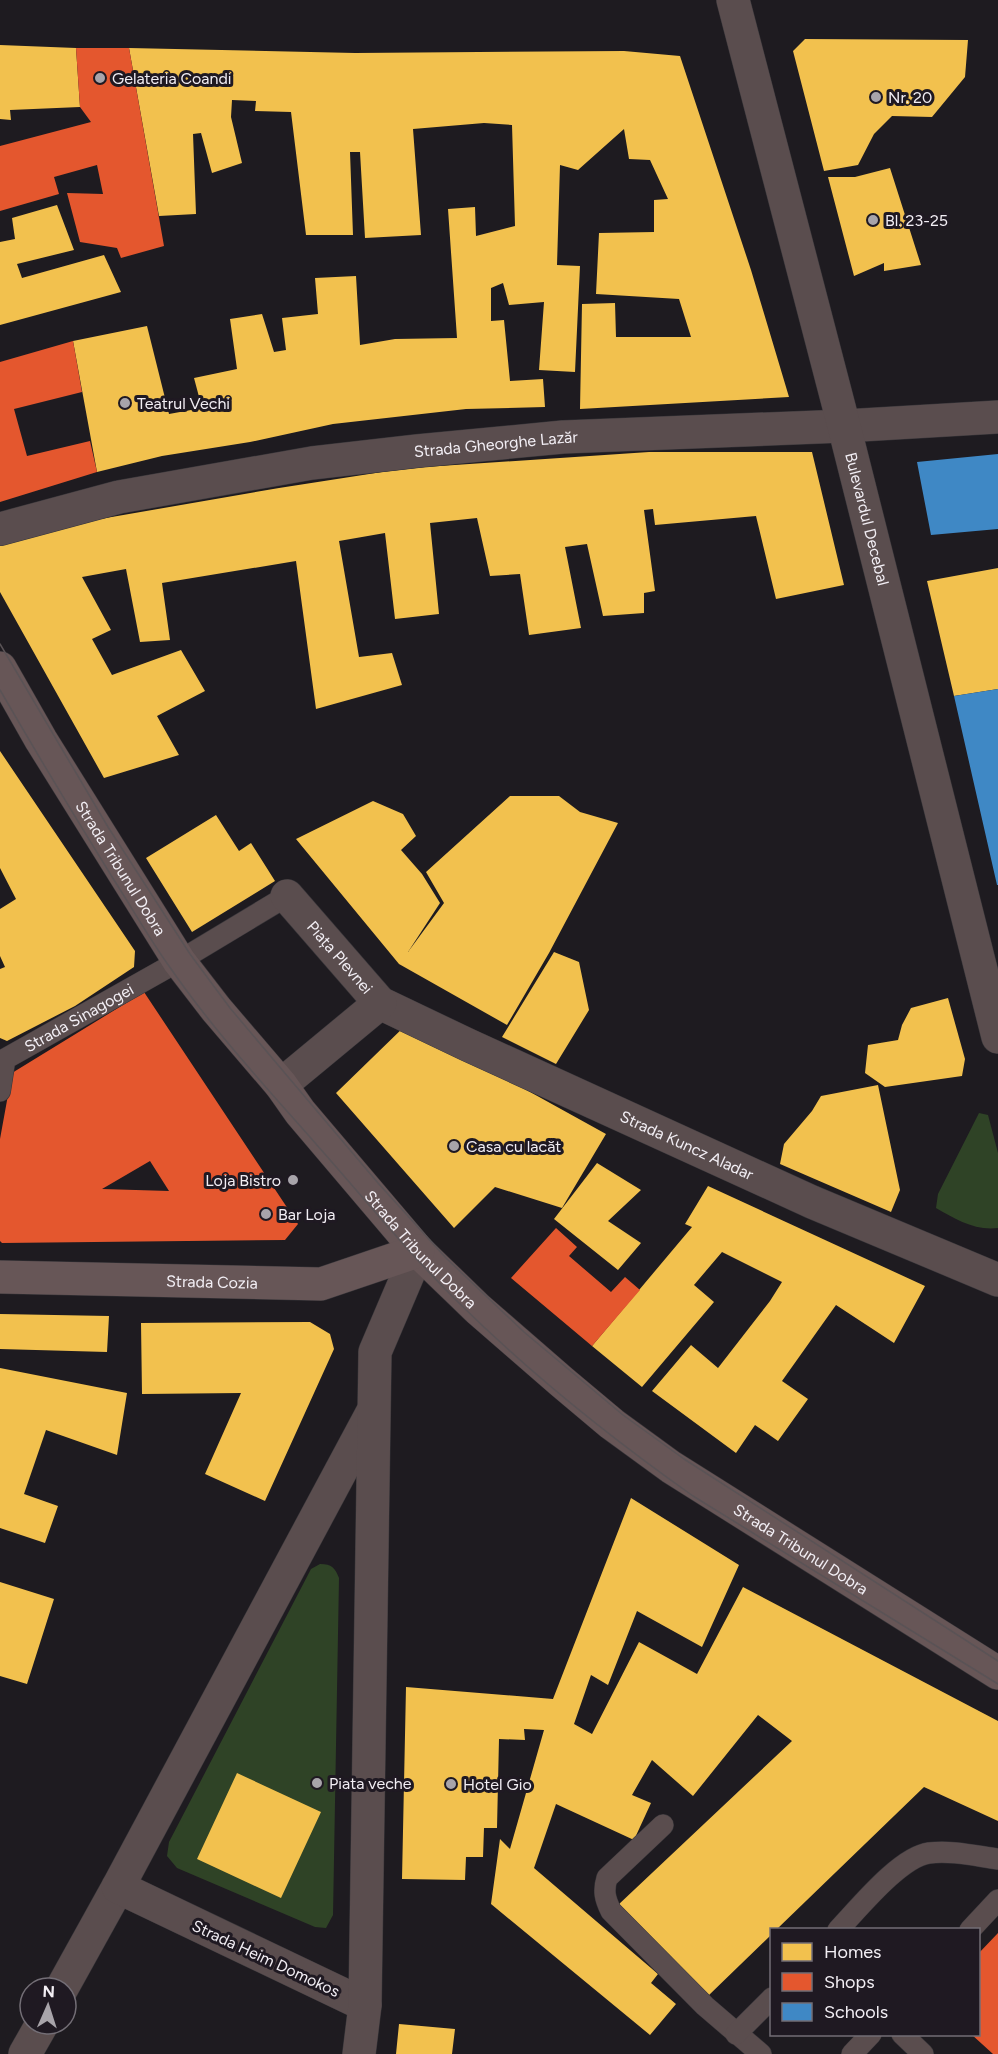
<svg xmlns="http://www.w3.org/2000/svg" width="998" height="2054" font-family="Figtree,sans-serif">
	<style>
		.green { fill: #2f4326 }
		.homes { fill: #f2c14e }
		.shops { fill: #e4572e; fill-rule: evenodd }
		.schools { fill: #3f88c5 }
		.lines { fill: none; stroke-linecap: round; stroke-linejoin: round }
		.service-casing { stroke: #373539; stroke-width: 22 }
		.minor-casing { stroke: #373539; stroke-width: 34 }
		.tertiary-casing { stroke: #373539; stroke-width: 34 }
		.primary-casing { stroke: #373539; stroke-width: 34 }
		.service { stroke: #5a4d4e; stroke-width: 21 }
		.minor { stroke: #5a4d4e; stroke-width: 33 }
		.tertiary { stroke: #5a4d4e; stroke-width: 33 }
		.primary { stroke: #675657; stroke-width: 33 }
		.tram { stroke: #5a5356; stroke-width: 1.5 }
		.poi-dot { fill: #a8a4aa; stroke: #1f1922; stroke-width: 2 }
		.labels { text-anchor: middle; stroke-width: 6; stroke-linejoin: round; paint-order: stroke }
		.poi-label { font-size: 16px; fill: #f2eef4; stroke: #1f1922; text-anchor: start }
		.street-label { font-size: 16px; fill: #f2eef4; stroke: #1f1922 }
	</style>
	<rect width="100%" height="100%" fill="#1e1b20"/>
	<!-- green -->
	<path class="green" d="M979 1113 988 1115 998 1153V1228C975 1231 955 1219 936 1208L938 1194Z
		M320 1564C332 1564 335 1568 339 1578L333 1915 326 1928 315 1927 177 1868 167 1856 169 1842 311 1569Z"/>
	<!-- homes -->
	<path class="homes" d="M805 39 968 40 965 77 932 117 892 116 874 134 858 165 824 171 793 51Z
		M0 45 76 48 80 107 10 110 11 120 0 119Z
		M129 48 355 53 624 51 680 56 751 270 789 397 580 409 582 304 615 303 616 337H691L679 299 596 294 599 233 654 232V200L668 199 650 160 629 159 624 129 578 170 560 165 557 265 580 266 575 372 539 370 544 302 509 305 503 283 491 288V321L504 320 510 381 543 379 545 407 466 409 333 424 250 442 162 456 97 472 73 341 147 326 169 414 202 408 194 378 237 369 230 319 262 314 274 352 286 350 282 318 318 314 315 278 356 276 360 345 395 339 457 338 448 209 475 207 476 236 515 226 512 125 484 123 413 129 421 235 365 238 360 152H350L353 235H306L291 112 255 111 256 101 232 100 231 117 242 163 212 173 201 133 193 134 196 214 159 216Z
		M890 168 921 265 884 271V263L854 276 828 177H855Z
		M57 205 74 250 17 264 22 278 104 255 121 292 0 325V242L15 239 12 218Z
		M649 452H812L844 585 776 599 756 516 655 525 653 509 644 510 655 591 644 593V613L603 616 587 544 565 547 581 628 529 635 520 574 490 576 477 518 430 523 439 614 395 619 385 533 339 541 359 657 392 653 402 685 316 709 296 561 162 583 170 640 140 642 126 569 82 577 111 630 92 639 112 675 181 650 205 691 157 716 179 755 104 778 0 592V542L54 527 279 488 382 472 425 467Z
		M998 568V689L954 696 927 581Z
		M0 751 135 951 134 967 75 1006 7 1041 0 1038V969L5 967 0 956V909L16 899 0 868Z
		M510 796H559L580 812 618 823 549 953 507 1025 399 964 296 839 373 801 403 814 416 836 401 850 422 874 440 903 408 952 444 903 426 872Z
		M216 815 239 851 251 843 275 881 192 932 146 858Z
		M554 952 579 962 589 1010 556 1064 502 1037Z
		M948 998 965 1059 962 1076 885 1087 865 1073 868 1045 898 1040 902 1025 911 1008Z
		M407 1024 606 1134 562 1208 495 1187 454 1228 336 1093Z
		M878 1085 900 1190 891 1212 780 1164 784 1144 812 1111 821 1096Z
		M597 1163 641 1190 608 1221 641 1243 618 1270 554 1219Z
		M708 1186 925 1286 894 1343 836 1305 782 1381 808 1399 778 1441 755 1425 736 1453 652 1391 691 1345 718 1368 770 1301 782 1282 722 1252 694 1285 714 1302 642 1387 592 1346 692 1227 685 1224Z
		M0 1314 109 1316 107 1352 0 1349Z
		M310 1322 330 1334 334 1349 265 1501 205 1474 241 1393 142 1394 141 1323Z
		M0 1368 127 1393 117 1455 46 1430 24 1494 58 1506 45 1543 0 1528Z
		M631 1498 739 1565 702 1647 637 1611 608 1685 591 1675 574 1724 592 1734 639 1642 697 1674 743 1587 998 1721V1821L924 1787 777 1929H771V1935L709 1995 617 1906 792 1741 758 1715 693 1796 652 1760 632 1795 651 1803 634 1840 556 1804 534 1868 658 1974 651 1983 676 2004 650 2035 491 1904 500 1839 510 1849 544 1730 524 1729 525 1740 499 1739 497 1828H484L483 1857H466L465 1880 402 1879 406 1687 553 1699Z
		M0 1582 54 1599 27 1684 0 1676Z
		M237 1773 321 1812 281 1898 197 1859Z
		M399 2024 455 2029 452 2054H396Z"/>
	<!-- shops -->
	<path class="shops" d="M76 48H129L164 246 121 258 117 248 80 242 67 193 103 194 97 165 54 177 59 194 0 211V146L91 122 80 107Z
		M73 341 82 392 14 409 27 456 90 441 97 472 0 502V362Z
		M144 992 298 1224 285 1240 2 1243 0 1241V1139L12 1073ZM150 1161 169 1191 102 1189Z
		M556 1228 577 1247 569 1256 611 1292 625 1277 640 1290 592 1346 511 1278Z
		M998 1933V2054H993L971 2034H978V1954Z"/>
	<!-- schools -->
	<path class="schools" d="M998 454V529L931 535 917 462Z
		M998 689V885H997L954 696Z"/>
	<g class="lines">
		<!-- service casing -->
		<g class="service-casing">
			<g id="service">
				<path id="s1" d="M0 1091 5 1059 179 961 287 896"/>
				<path d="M663 1825 607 1878C603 1891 605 1899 611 1911L705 2006 761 2054"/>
				<path d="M838 1930C859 1908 900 1857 929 1853 951 1850 976 1856 998 1859"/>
				<path d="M970 1930 998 1900"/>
				<path d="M736 2034 772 1998"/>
				<path d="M902 2034 923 2054"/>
				<path d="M852 2054 871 2034"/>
			</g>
		</g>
		<!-- minor casing -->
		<g class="minor-casing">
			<g id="minor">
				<path id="s2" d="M0 529 119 497 312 463 417 451 563 437 844 426 998 417"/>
				<path id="s3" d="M287 896 380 1003 468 1045 812 1202 998 1280"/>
				<path d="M281 1085 380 1003"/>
				<path d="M62 1988 118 1887"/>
				<path d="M365 2005 118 1887 372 1413"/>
				<path d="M25 2054 42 2024"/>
			</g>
		</g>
		<!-- tertiary casing -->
		<g class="tertiary-casing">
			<g id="tertiary">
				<path id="s4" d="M733 0 844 426 998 1037"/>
				<path d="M359 2054 365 2005 375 1352 418 1251"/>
			</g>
		</g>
		<!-- primary casing -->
		<g class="primary-casing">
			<g id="primary">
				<path id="s5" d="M0 668 41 740 179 961 216 1009 281 1085 300 1112 418 1251 478 1309 562 1382 612 1424 671 1467 998 1673"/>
				<path id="s6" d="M0 1277 321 1284 418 1251"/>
			</g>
		</g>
		<!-- service -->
		<use href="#service" class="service"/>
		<!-- minor -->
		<use href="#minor" class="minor"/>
		<!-- tertiary -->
		<use href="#tertiary" class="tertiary"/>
		<!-- primary -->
		<use href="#primary" class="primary"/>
		<!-- tram -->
		<path class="tram" d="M0 644 108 827 190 954 230 1008 289 1078 378 1183 446 1258 524 1332 623 1415 684 1459 998 1661
			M0 690C37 754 75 817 114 880 132 908 149 938 169 966 213 1030 265 1086 316 1144 364 1198 409 1254 460 1304 532 1375 611 1438 693 1496L998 1684"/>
	</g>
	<!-- markers -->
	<g class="poi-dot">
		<circle cx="100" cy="78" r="6"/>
		<circle cx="876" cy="97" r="6"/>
		<circle cx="873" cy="220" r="6"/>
		<circle cx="125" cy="403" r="6"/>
		<circle cx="454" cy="1146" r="6"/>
		<circle cx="293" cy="1180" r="6"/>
		<circle cx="266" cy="1214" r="6"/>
		<circle cx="317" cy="1783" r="6"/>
		<circle cx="451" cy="1784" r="6"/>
	</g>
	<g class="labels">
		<!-- poi labels -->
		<g class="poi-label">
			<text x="112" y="84">Gelateria Coandi</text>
			<text x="888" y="103">Nr. 20</text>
			<text x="885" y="226">Bl. 23-25</text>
			<text x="137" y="409">Teatrul Vechi</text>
			<text x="466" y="1152">Casa cu lacăt</text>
			<text x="281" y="1186" text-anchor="end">Loja Bistro</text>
			<text x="278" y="1220">Bar Loja</text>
			<text x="329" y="1789">Piata veche</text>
			<text x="463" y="1790">Hotel Gio</text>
		</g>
		<!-- street labels -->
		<g class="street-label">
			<text dy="6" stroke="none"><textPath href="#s2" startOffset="504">Strada Gheorghe Lazăr</textPath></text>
			<text dy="6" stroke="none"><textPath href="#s4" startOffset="536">Bulevardul Decebal</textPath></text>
			<text dy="6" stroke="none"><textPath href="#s5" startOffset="234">Strada Tribunul Dobra</textPath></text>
			<text dy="6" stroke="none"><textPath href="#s3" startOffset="81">Piața Plevnei</textPath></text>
			<text dy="6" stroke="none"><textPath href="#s1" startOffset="117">Strada Sinagogei</textPath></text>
			<text dy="6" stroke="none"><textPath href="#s3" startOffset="480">Strada Kuncz Aladar</textPath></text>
			<text dy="6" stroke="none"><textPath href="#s5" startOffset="720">Strada Tribunul Dobra</textPath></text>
			<text dy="6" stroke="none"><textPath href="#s6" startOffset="212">Strada Cozia</textPath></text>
			<text dy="6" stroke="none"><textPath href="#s5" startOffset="1206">Strada Tribunul Dobra</textPath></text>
			<text transform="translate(266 1958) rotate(25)" y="6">Strada Heim Domokos</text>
		</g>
	</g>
	<!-- legend -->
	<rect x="770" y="1928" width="210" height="108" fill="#1f1922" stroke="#736e76" stroke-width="1.5"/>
	<rect x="782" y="1943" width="30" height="18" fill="#f2c14e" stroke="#736e76" stroke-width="1.5"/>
	<text x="824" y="1958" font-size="18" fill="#f2eef4">Homes</text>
	<rect x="782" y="1973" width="30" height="18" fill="#e4572e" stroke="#736e76" stroke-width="1.5"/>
	<text x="824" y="1988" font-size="18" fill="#f2eef4">Shops</text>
	<rect x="782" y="2003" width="30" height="18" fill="#3f88c5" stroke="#736e76" stroke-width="1.5"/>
	<text x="824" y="2018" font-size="18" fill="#f2eef4">Schools</text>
	<!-- north arrow -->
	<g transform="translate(48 2006) rotate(3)"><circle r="28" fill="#1f1922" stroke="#736e76" stroke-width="1.5"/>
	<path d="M0-4.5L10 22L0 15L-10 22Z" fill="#a8a4aa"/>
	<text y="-9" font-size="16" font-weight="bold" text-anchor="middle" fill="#f2eef4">N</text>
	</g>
</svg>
